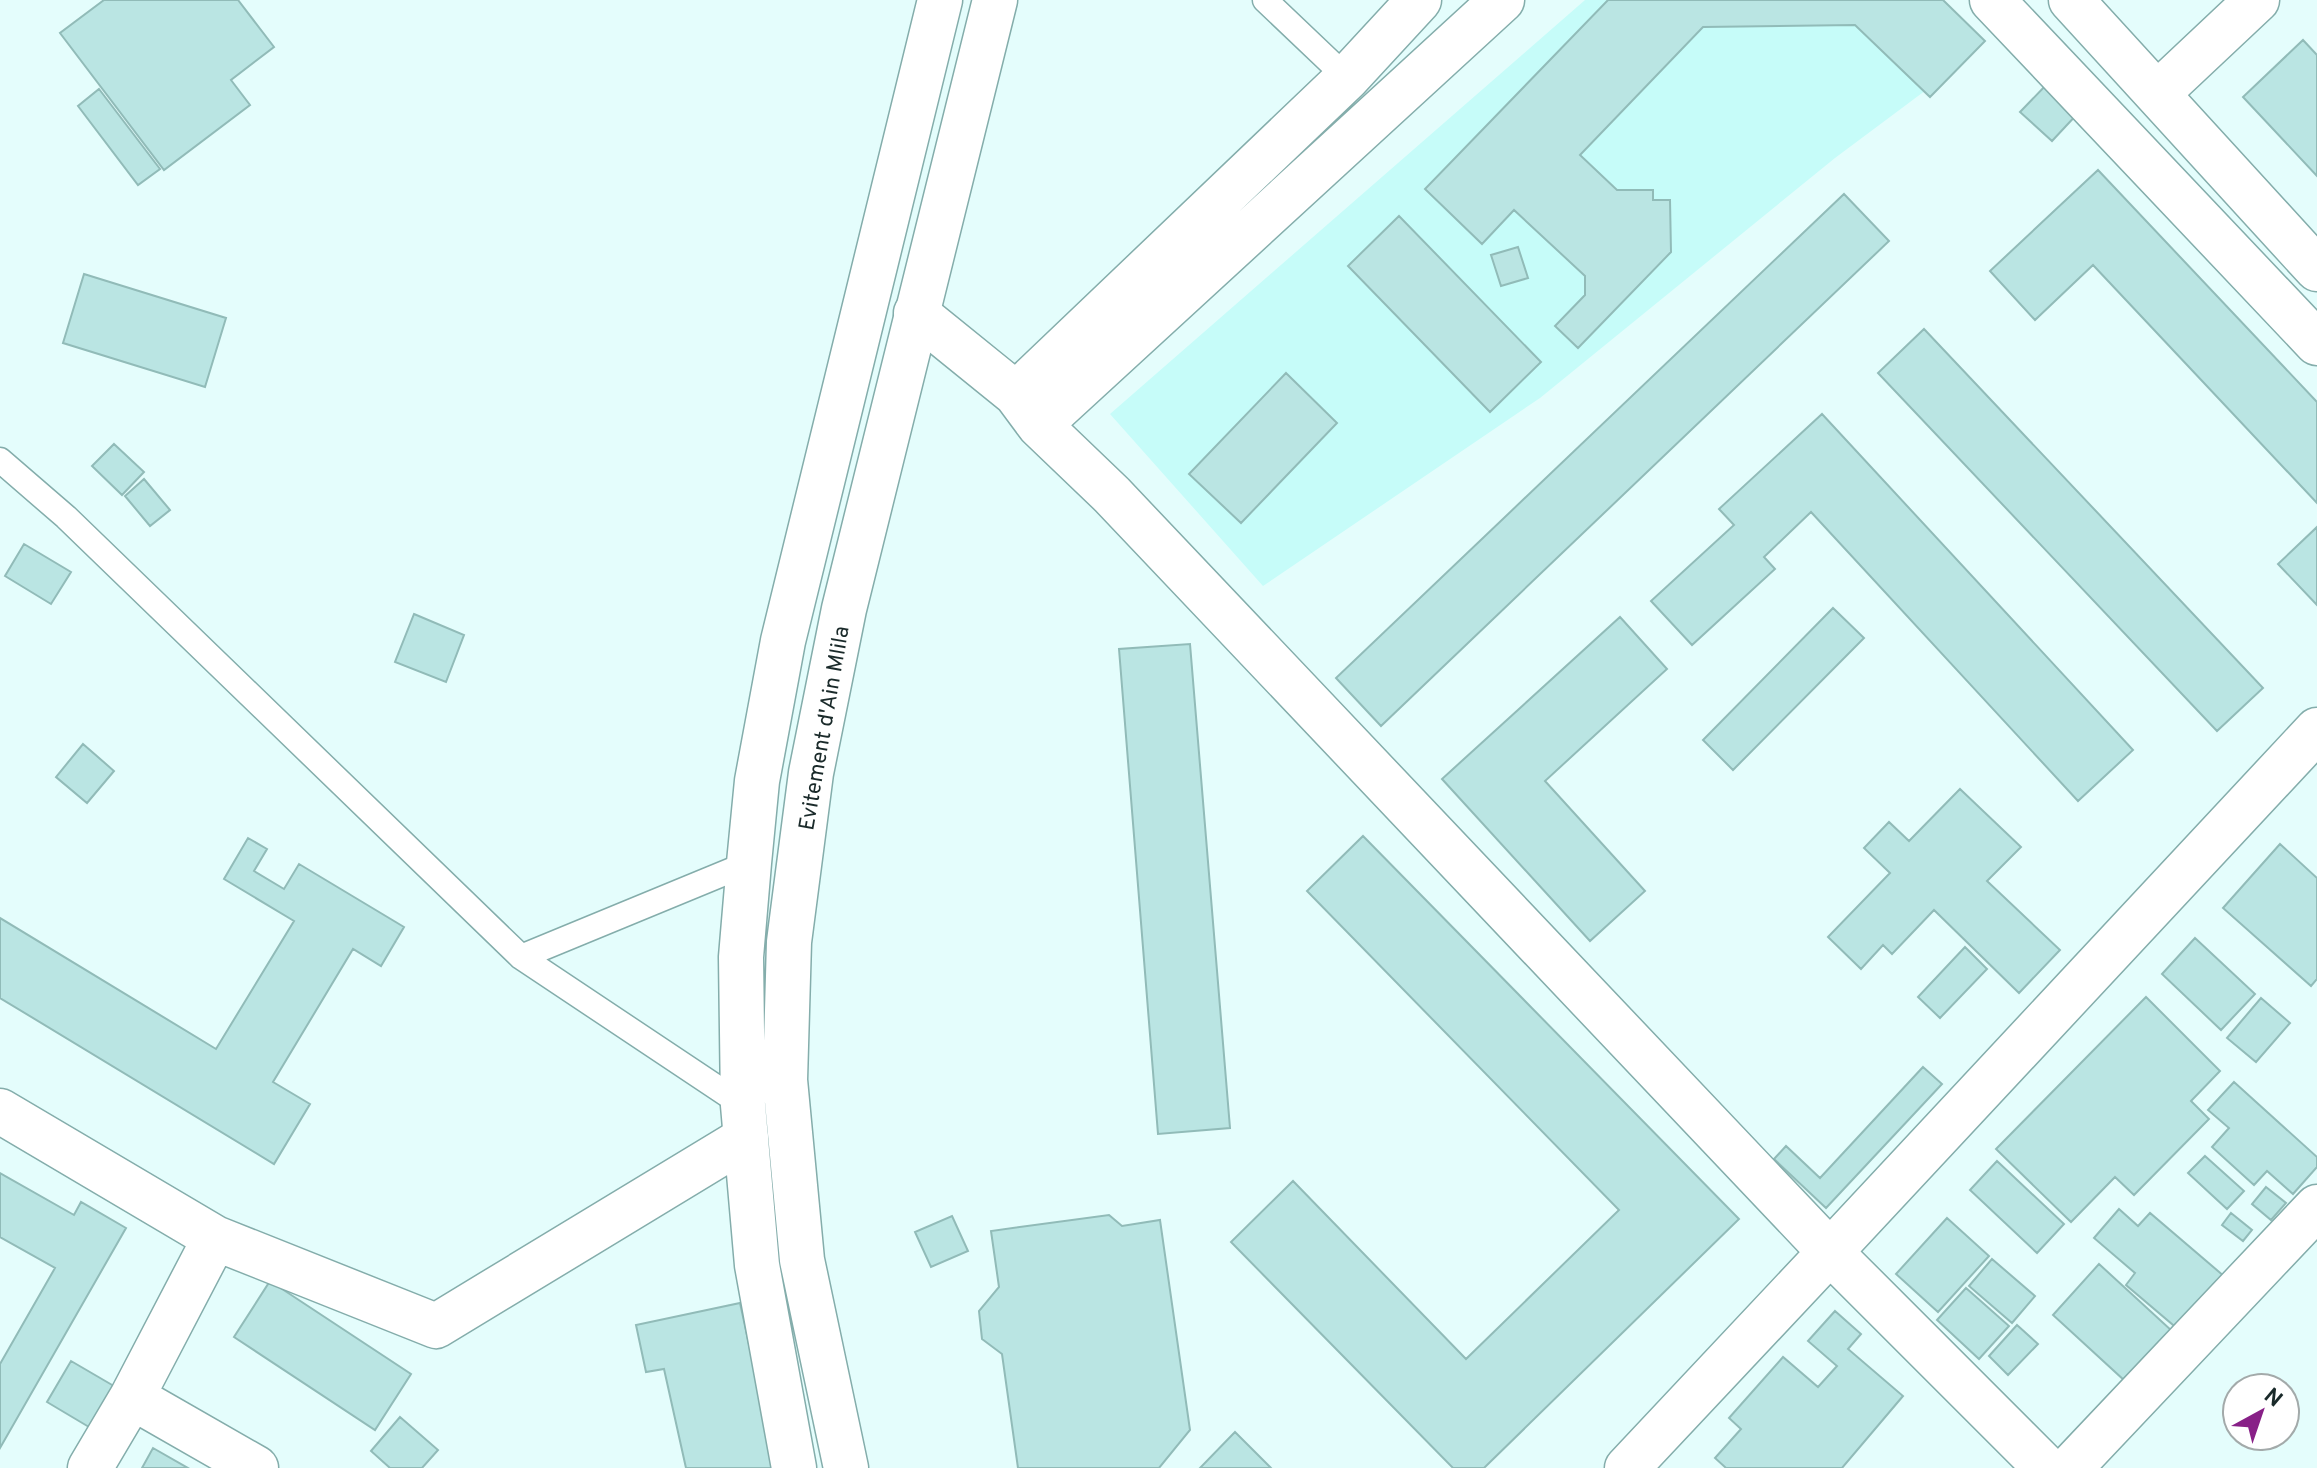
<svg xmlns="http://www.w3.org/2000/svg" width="2317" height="1468" font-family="Overpass,sans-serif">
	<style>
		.built { fill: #c6fcf9 }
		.building { fill: #bae5e3; stroke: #91bbb8; stroke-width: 2 }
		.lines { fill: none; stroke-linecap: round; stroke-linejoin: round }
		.service-casing { stroke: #84adab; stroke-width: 27 }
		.minor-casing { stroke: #84adab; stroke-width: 47 }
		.trunk-casing { stroke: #84adab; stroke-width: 47 }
		.service { stroke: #fff; stroke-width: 24 }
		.minor { stroke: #fff; stroke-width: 44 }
		.trunk { stroke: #fff; stroke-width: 44 }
		.labels { text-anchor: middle; stroke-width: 7; stroke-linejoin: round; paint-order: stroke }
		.street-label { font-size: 22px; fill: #1a2a2a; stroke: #fff }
	</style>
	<rect width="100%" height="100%" fill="#e4fdfc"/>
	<!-- built -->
	<path class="built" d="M1585 0H1907L1969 58 1835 158 1540 398 1263 586 1110 414Z"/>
	<!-- building -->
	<path class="building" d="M104 0H238L274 47 231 80 250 105 164 170 60 33Z
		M1608 0H1943L1985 41 1930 97 1855 25 1703 27 1580 155 1617 190H1653V200H1670L1671 252 1578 348 1555 326 1585 295V276L1514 210 1482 244 1425 189Z
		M2303 40 2317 55V176L2243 97Z
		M2049 82 2080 111 2052 141 2020 112Z
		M99 89 160 169 138 185 78 106Z
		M2098 170 2317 402V503L2093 265 2035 320 1990 271Z
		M1844 194 1889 241 1381 726 1336 678Z
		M1399 216 1541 362 1490 412 1348 266Z
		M1518 247 1528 278 1501 286 1491 255Z
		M84 274 226 318 205 387 63 343Z
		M1924 329 2263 688 2217 731 1878 373Z
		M1286 373 1337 423 1241 523 1189 474Z
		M1822 414 2133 750 2078 801 1811 512 1764 557 1775 569 1692 645 1651 601 1734 525 1719 509Z
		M114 444 144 472 122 495 92 466Z
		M144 479 170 510 150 526 125 496Z
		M2317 527V605L2278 564Z
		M24 544 71 572 51 604 5 576Z
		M1833 608 1864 638 1733 770 1703 740Z
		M414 614 464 635 446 682 395 662Z
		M1620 617 1667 669 1545 781 1645 891 1590 941 1442 779Z
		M1190 644 1230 1128 1158 1134 1119 649Z
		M83 744 114 771 87 803 56 777Z
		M1960 789 2021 847 1987 881 2060 950 2019 993 1934 910 1892 954 1883 945 1861 969 1828 937 1890 873 1864 848 1889 822 1909 841Z
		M1363 836 1739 1219 1484 1468H1453L1231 1242 1293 1181 1466 1359 1619 1210 1307 891Z
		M248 838 267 849 254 871 284 889 299 864 404 927 381 966 353 949 273 1082 310 1104 274 1164 0 998V918L216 1049 294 921 224 879Z
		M2280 844 2317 878V979L2311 986 2223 908Z
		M2195 938 2255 994 2221 1030 2162 974Z
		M1965 947 1987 969 1940 1018 1918 997Z
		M2146 997 2220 1071 2191 1101 2209 1119 2134 1195 2115 1177 2071 1222 1996 1149Z
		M2261 998 2290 1023 2256 1062 2227 1038Z
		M1923 1067 1942 1084 1826 1208 1774 1159 1786 1146 1820 1178Z
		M2234 1082 2317 1157V1167L2293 1194 2267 1171 2254 1185 2212 1147 2229 1128 2208 1110Z
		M2205 1156 2244 1191 2227 1209 2188 1173Z
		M1997 1161 2064 1224 2037 1253 1970 1190Z
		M0 1173 74 1215 81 1202 126 1228 0 1448V1364L55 1268 0 1237Z
		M2266 1187 2286 1203 2271 1220 2252 1204Z
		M2119 1209 2138 1226 2150 1213 2225 1277 2179 1330 2126 1285 2135 1273 2094 1238Z
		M2231 1213 2252 1230 2243 1241 2222 1225Z
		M1109 1215 1122 1226 1160 1220 1190 1430 1159 1468H1018L1002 1354 982 1339 979 1311 999 1287 991 1231Z
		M952 1216 968 1251 931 1267 915 1232Z
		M1947 1218 1989 1256 1938 1312 1896 1274Z
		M1992 1259 2035 1296 2012 1323 1969 1286Z
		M2099 1264 2172 1331 2125 1381 2053 1315Z
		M270 1281 411 1374 375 1430 234 1337Z
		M1966 1288 2009 1326 1979 1359 1937 1320Z
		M740 1303 776 1468H686L664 1369 646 1372 636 1325Z
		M1835 1311 1861 1334 1848 1349 1903 1396 1842 1468H1726L1715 1458 1741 1429 1729 1418 1783 1357 1818 1387 1837 1366 1808 1341Z
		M2017 1325 2038 1344 2008 1375 1989 1356Z
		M71 1361 119 1389 94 1430 47 1402Z
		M400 1417 438 1450 422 1468H390L371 1451Z
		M1235 1432 1271 1468H1200Z
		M153 1448 188 1468H142Z"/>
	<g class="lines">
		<!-- service casing -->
		<g class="service-casing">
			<path id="service" d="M1265 0 1347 78
				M0 460 66 517 521 957 743 1105
				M521 957 749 863"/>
		</g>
		<!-- minor casing -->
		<g class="minor-casing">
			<path id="minor" d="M1992 0 2317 343
				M2071 0 2317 269
				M2157 94 2257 0
				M916 313 1016 394 1039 425 1112 495 1830 1252 1627 1468
				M1016 394 1347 78 1419 0
				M1039 425 1502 0
				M0 1111 215 1238 132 1397 256 1468
				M215 1238 436 1326 746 1138
				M90 1468 132 1397
				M2046 1468 1830 1252 2317 730
				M2070 1468 2317 1207"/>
		</g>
		<!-- trunk casing -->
		<g class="trunk-casing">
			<path id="trunk" d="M794 1468 757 1265 743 1105 741 957 749 863 757 781 783 641 940 0
				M846 1468 802 1260 785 1080 789 942 811 773 844 609 995 0"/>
		</g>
		<!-- service -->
		<use href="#service" class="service"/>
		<!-- minor -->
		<use href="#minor" class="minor"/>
		<!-- trunk -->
		<use href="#trunk" class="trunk"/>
	</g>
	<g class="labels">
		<!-- street labels -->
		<g class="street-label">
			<text transform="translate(823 728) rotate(-80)" y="8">Evitement d'Ain Mlila</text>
		</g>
	</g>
	<!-- north arrow -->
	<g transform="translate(2261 1412) rotate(40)"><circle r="38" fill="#ffffff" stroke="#a3aaaa" stroke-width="2"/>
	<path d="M0-6L14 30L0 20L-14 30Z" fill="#882087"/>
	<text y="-12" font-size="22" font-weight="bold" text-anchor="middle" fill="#1a2a2a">N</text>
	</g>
</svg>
